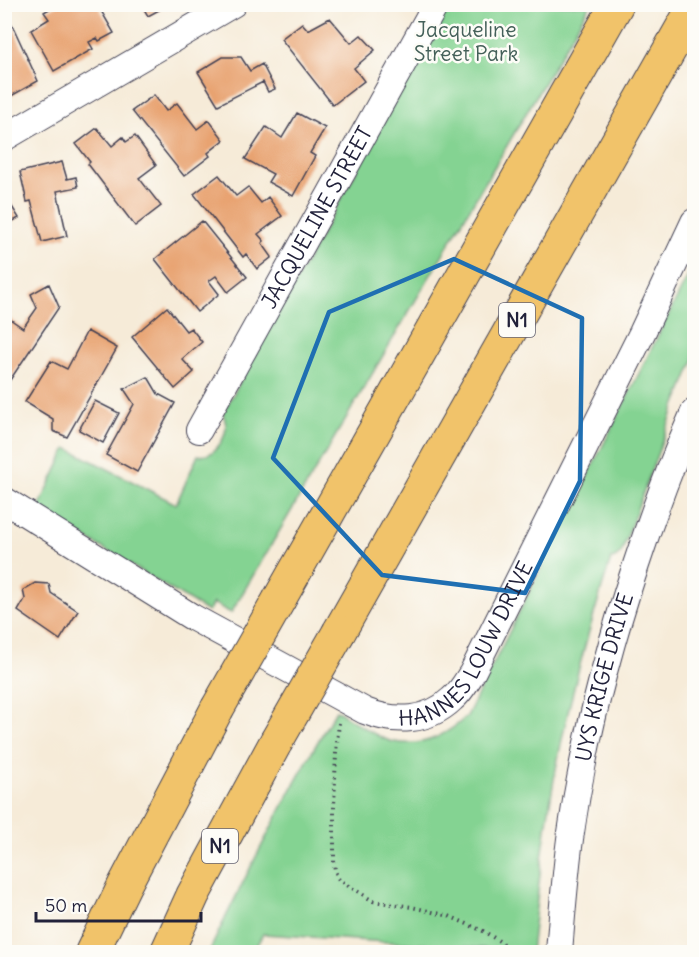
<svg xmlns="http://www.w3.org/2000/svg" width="699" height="957" font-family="Delius,sans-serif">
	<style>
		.green { fill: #84d392; stroke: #537a66; stroke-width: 1.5 }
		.building { fill: #e8a371 }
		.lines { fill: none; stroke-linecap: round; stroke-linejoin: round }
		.minor-casing { stroke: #424053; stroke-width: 28 }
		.highway-casing { stroke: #424053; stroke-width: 35 }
		.path { stroke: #424053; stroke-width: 4; stroke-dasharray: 1.5 4.5; stroke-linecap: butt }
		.minor { stroke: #fff; stroke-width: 26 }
		.highway { stroke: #f1c36a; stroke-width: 33 }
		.highway-bridge-casing { stroke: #424053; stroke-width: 35; stroke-linecap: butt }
		.highway-bridge { stroke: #f1c36a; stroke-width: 33 }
		.marked { fill: none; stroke: #1f6fb2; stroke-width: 4.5; stroke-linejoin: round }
		.labels { text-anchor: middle; stroke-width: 5; stroke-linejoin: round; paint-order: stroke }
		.shield { fill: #fdfcf7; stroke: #646373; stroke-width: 1.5 }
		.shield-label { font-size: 20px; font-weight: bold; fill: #22223b }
		.park-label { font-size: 21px; fill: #446059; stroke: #fdfcf7 }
		.street-label { font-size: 21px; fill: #22223b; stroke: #fdfcf7 }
	</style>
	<rect width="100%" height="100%" fill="#fdfcf7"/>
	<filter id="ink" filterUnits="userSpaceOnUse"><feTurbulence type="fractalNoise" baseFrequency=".0167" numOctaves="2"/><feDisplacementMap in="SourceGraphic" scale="12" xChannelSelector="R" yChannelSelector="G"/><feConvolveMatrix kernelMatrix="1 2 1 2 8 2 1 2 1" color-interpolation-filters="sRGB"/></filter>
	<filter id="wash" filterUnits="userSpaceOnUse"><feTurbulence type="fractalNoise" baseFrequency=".008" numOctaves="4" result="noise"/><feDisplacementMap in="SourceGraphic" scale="24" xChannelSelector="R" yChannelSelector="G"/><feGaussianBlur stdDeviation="1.35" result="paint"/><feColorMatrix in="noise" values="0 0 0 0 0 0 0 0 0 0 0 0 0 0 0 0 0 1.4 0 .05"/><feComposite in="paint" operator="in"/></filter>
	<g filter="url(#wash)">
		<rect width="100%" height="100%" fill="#f6ebd8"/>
		<!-- green -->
		<path class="green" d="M448 5H590L231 613 213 603 208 612 38 509 67 448 176 504 198 455C212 459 225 441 226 427 226 422 224 418 223 413Z
			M694 264V360L674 409 621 553 615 558 611 559C584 643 561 729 548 816 541 862 536 907 531 952H509V950L263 934 253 952H209C248 870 290 789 336 710 352 720 372 735 390 741 421 749 446 736 467 716Z"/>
		<g id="blocks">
			<!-- building -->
			<path class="building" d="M58 4H107L100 9 114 33 99 41 97 38 89 42 93 49 54 71 31 30 49 19 44 12Z
				M141 4H170L148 16Z
				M9 18 38 81 4 100V21Z
				M330 18 351 43 361 35 375 50 354 68 364 81 333 105 281 39 302 23 308 30Z
				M223 57H241L250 71 262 64 275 89 268 92 263 82 218 105 198 72Z
				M154 95 166 111 177 103 197 129 209 120 224 140 208 153 210 156 184 176 132 111Z
				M297 113 325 128 310 153 315 156 293 196 268 182 273 174 245 159 266 127 282 138Z
				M97 128 112 146 123 137 126 142 135 136 156 165 139 178 161 206 135 226 88 164 90 162 76 144Z
				M62 162 67 179 76 177 78 187 57 191 67 236 42 242 31 201 27 202 20 172Z
				M219 175 236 196 248 187 261 203 268 197 282 216 258 234 264 241 262 243 272 257 257 269 246 254 243 257 194 194Z
				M4 194 19 218 4 226Z
				M202 221 247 277 228 292 216 276 209 281 219 294 197 312 155 259Z
				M49 284 59 307 4 389V315L23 328 37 308 31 294Z
				M167 307 186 331 191 328 202 342 182 359 194 372 175 389 132 337Z
				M87 331 117 348 67 437 53 431V419L25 402 51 361 67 369Z
				M148 377 158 394 175 403 137 472 106 455 134 404 124 389Z
				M95 401 119 413 103 443 79 430Z
				M35 583 49 584 51 593 78 611 60 640 18 611 25 599 23 590Z"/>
		</g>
	</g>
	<g filter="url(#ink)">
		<use href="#blocks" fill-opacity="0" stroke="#424053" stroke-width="1.5"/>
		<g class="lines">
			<!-- minor casing -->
			<g class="minor-casing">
				<g id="minor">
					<path d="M4 138 233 4"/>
					<path id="s1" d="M199 430 436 4"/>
					<path id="s2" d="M4 500 192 617 365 711C395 723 428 722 452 699 461 692 466 682 472 673L642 333 694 222"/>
					<path id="s3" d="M559 952C562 915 565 877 570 839 583 746 606 655 636 565 653 513 672 462 694 412"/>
				</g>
			</g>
			<!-- highway casing -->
			<g class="highway-casing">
				<path id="highway" d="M280 598 617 4
					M339 632 694 7
					M92 952 124 886 217 709
					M167 952 193 895 276 742"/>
			</g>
			<!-- path -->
			<path class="path" d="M339 723 336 752 334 807V861L335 871 339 880 373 901 412 907 449 916 483 931 512 949V952"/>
			<!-- minor -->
			<use href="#minor" class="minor"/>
			<!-- highway -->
			<use href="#highway" class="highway"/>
			<!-- highway-bridge casing -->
			<g class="highway-bridge-casing">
				<path id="highway-bridge" d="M217 709 280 598
					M276 742 339 632"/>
			</g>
			<!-- highway-bridge -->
			<use href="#highway-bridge" class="highway-bridge"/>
		</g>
	</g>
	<!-- marked area -->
	<path class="marked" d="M454 259 582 318 580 481 525 593 382 575 273 458 329 312Z"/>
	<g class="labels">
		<!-- shield labels -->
		<g class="shield">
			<rect x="499" y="303" width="36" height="34" rx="4.5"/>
			<rect x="202" y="829" width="36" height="34" rx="4.5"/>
		</g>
		<g class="shield-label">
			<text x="517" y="327">N1</text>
			<text x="220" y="853">N1</text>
		</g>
		<!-- park labels -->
		<g class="park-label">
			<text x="466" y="37">Jacqueline<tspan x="466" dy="24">Street Park</tspan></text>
		</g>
		<!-- street labels -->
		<g class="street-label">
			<text dy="7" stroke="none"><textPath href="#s1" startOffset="243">JACQUELINE STREET</textPath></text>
			<text dy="7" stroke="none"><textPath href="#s2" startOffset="560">HANNES LOUW DRIVE</textPath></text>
			<text dy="7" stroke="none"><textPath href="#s3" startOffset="279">UYS KRIGE DRIVE</textPath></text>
		</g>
	</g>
	<!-- margin -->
	<rect width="699" height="957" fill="none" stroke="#fdfcf7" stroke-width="24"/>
	<!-- scale -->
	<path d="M36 912v9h165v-9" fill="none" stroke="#22223b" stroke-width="3"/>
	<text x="45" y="912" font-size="18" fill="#22223b" stroke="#fdfcf7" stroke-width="4.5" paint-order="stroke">50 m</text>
</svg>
